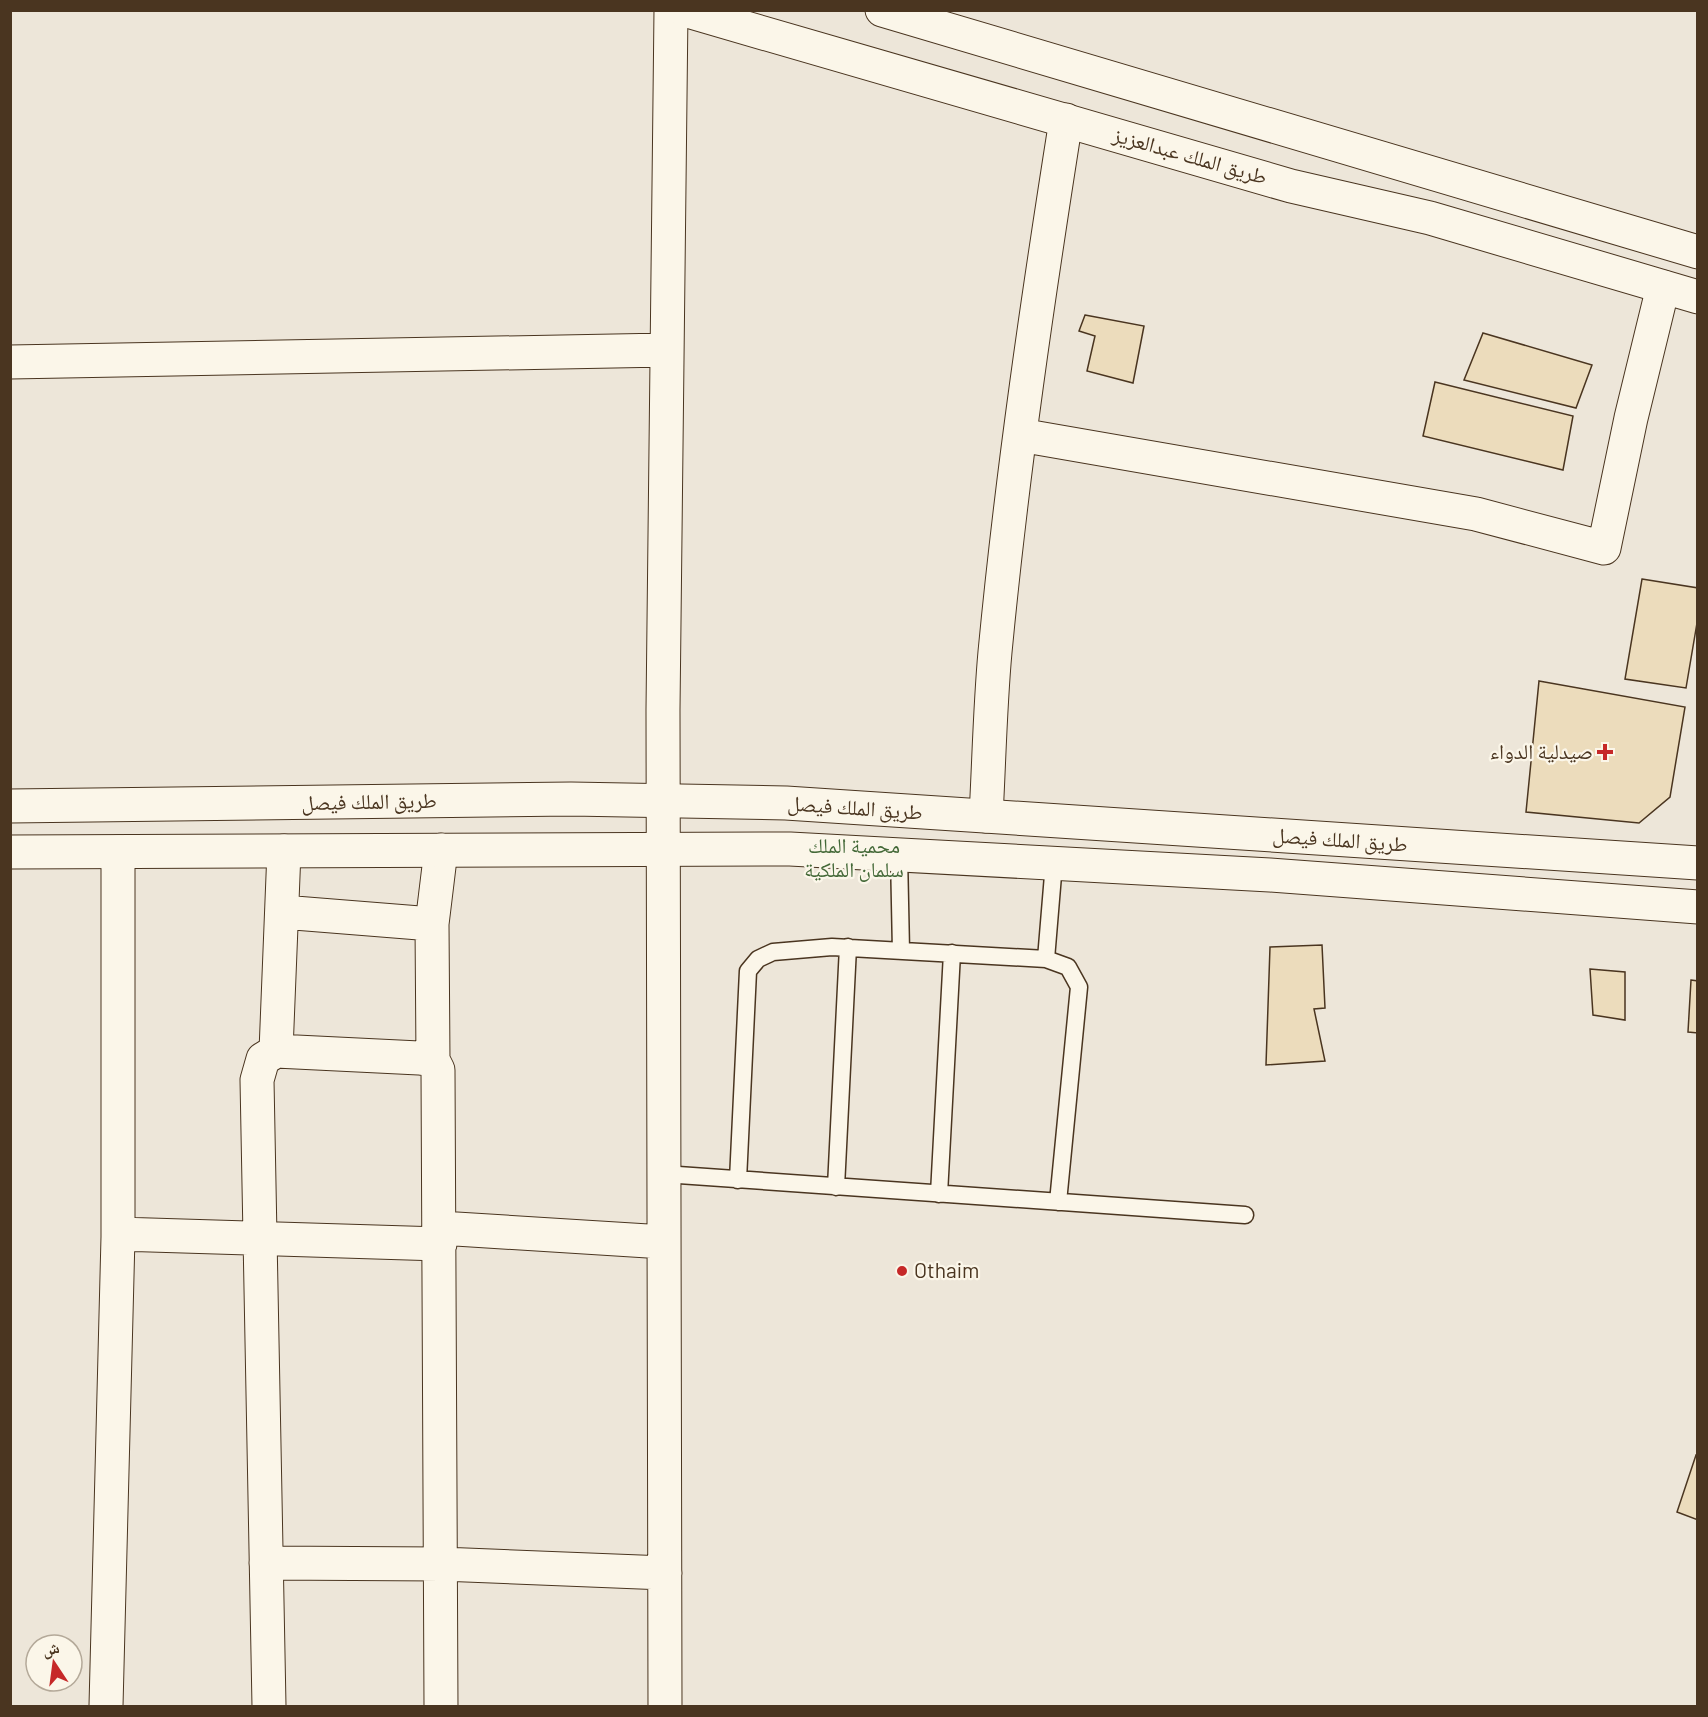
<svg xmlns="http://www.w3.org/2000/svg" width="1708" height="1717" font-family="Barlow,'Noto Naskh Arabic',sans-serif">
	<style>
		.green { fill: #ede6d9; stroke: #887966; stroke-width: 1.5; fill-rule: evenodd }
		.building { fill: #ecdcbc; stroke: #4a3520; stroke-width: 1.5 }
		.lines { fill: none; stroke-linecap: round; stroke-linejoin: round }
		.lane-casing { stroke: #4a3520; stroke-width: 19 }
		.street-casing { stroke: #4a3520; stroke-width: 35 }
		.secondary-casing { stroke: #4a3520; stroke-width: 35 }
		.lane { stroke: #fbf6e9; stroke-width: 16 }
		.street { stroke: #fbf6e9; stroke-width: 33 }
		.secondary { stroke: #fbf6e9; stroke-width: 33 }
		.poi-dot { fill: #c62828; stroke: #fbf6e9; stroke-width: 2 }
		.labels { text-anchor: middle; stroke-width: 4.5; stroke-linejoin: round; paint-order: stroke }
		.street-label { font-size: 21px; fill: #4a3520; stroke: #fbf6e9 }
		.poi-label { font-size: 21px; fill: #4a3520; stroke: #fbf6e9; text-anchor: end }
		.park-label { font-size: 21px; fill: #436837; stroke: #fbf6e9 }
	</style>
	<rect width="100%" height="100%" fill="#fbf6e9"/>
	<!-- green -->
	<path class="green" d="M11 11H1697V1706H11ZM36 1645H72V1681H36Z"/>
	<!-- building -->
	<path class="building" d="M1085 315 1144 326 1133 383 1087 371 1095 336 1079 331Z
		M1483 333 1592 365 1576 408 1464 380Z
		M1435 382 1573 416 1563 470 1423 436Z
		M1642 579 1698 588V617L1686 688 1625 679Z
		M1539 681 1685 707 1670 797 1639 823 1526 812Z
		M1322 945 1325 1008 1314 1009 1325 1061 1266 1065 1270 947Z
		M1590 969 1625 972V1020L1593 1015Z
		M1691 980 1698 981V1033L1688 1032Z
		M1696 1455 1698 1456V1520L1677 1512Z"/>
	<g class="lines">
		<!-- lane casing -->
		<g class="lane-casing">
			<path id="lane" d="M899 855 901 951
				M1046 959 1054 863
				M664 1174 1245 1215
				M738 1180 748 971 758 959 773 952 832 947 1046 959 1068 967 1079 987 1058 1202
				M836 1187 848 947
				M939 1194 952 953"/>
		</g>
		<!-- street casing -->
		<g class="street-casing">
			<path id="street" d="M10 362 667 350
				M1020 435 1476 514 1604 548 1631 418 1663 287
				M986 816C989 762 990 707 995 652 1012 474 1038 297 1066 120
				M282 912 432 924 441 850
				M432 924 433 1060
				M276 1051 284 851
				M440 1228 664 1242
				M118 1234 440 1244
				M266 1563 441 1564 665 1573
				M106 1706 118 1237V852
				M269 1706 257 1080 263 1059 276 1051 419 1058 433 1060 438 1070 441 1706
				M665 1706 663 710 671 10"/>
		</g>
		<!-- secondary casing -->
		<g class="secondary-casing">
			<path id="secondary" d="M684 10 1291 186 1430 218 1698 297
				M882 10 1698 252
				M10 806 571 799 786 803 1698 863
				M10 852 790 849 1270 875 1698 907"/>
		</g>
		<!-- lane -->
		<use href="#lane" class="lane"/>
		<!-- street -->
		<use href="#street" class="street"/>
		<!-- secondary -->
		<use href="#secondary" class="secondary"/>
	</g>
	<!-- markers -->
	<g class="poi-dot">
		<path d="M1602 743h6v6h6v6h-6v6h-6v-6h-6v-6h6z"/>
		<circle cx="902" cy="1271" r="6"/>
	</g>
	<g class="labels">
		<!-- street labels -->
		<g class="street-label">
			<text transform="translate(1190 156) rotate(16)" y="7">طريق الملك عبدالعزيز</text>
			<text transform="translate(369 802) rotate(-1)" y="7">طريق الملك فيصل</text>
			<text transform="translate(855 808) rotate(4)" y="7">طريق الملك فيصل</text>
			<text transform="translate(1340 840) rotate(4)" y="7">طريق الملك فيصل</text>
		</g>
		<!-- poi labels -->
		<g class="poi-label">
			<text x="1593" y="759">صيدلية الدواء</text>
			<text x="914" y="1278" text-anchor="start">Othaim</text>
		</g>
		<!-- park labels -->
		<g class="park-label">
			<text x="854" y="853">محمية الملك<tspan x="854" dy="24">سلمان الملكية</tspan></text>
		</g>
	</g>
	<!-- border -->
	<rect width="1708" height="1717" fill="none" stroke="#4a3520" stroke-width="24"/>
	<!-- north arrow -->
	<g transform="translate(54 1663) rotate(347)"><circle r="28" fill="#fbf6e9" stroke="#b4a999" stroke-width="1.5"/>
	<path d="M0-4.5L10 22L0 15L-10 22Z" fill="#c62828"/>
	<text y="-9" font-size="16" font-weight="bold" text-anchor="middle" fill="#4a3520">ش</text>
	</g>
</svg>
